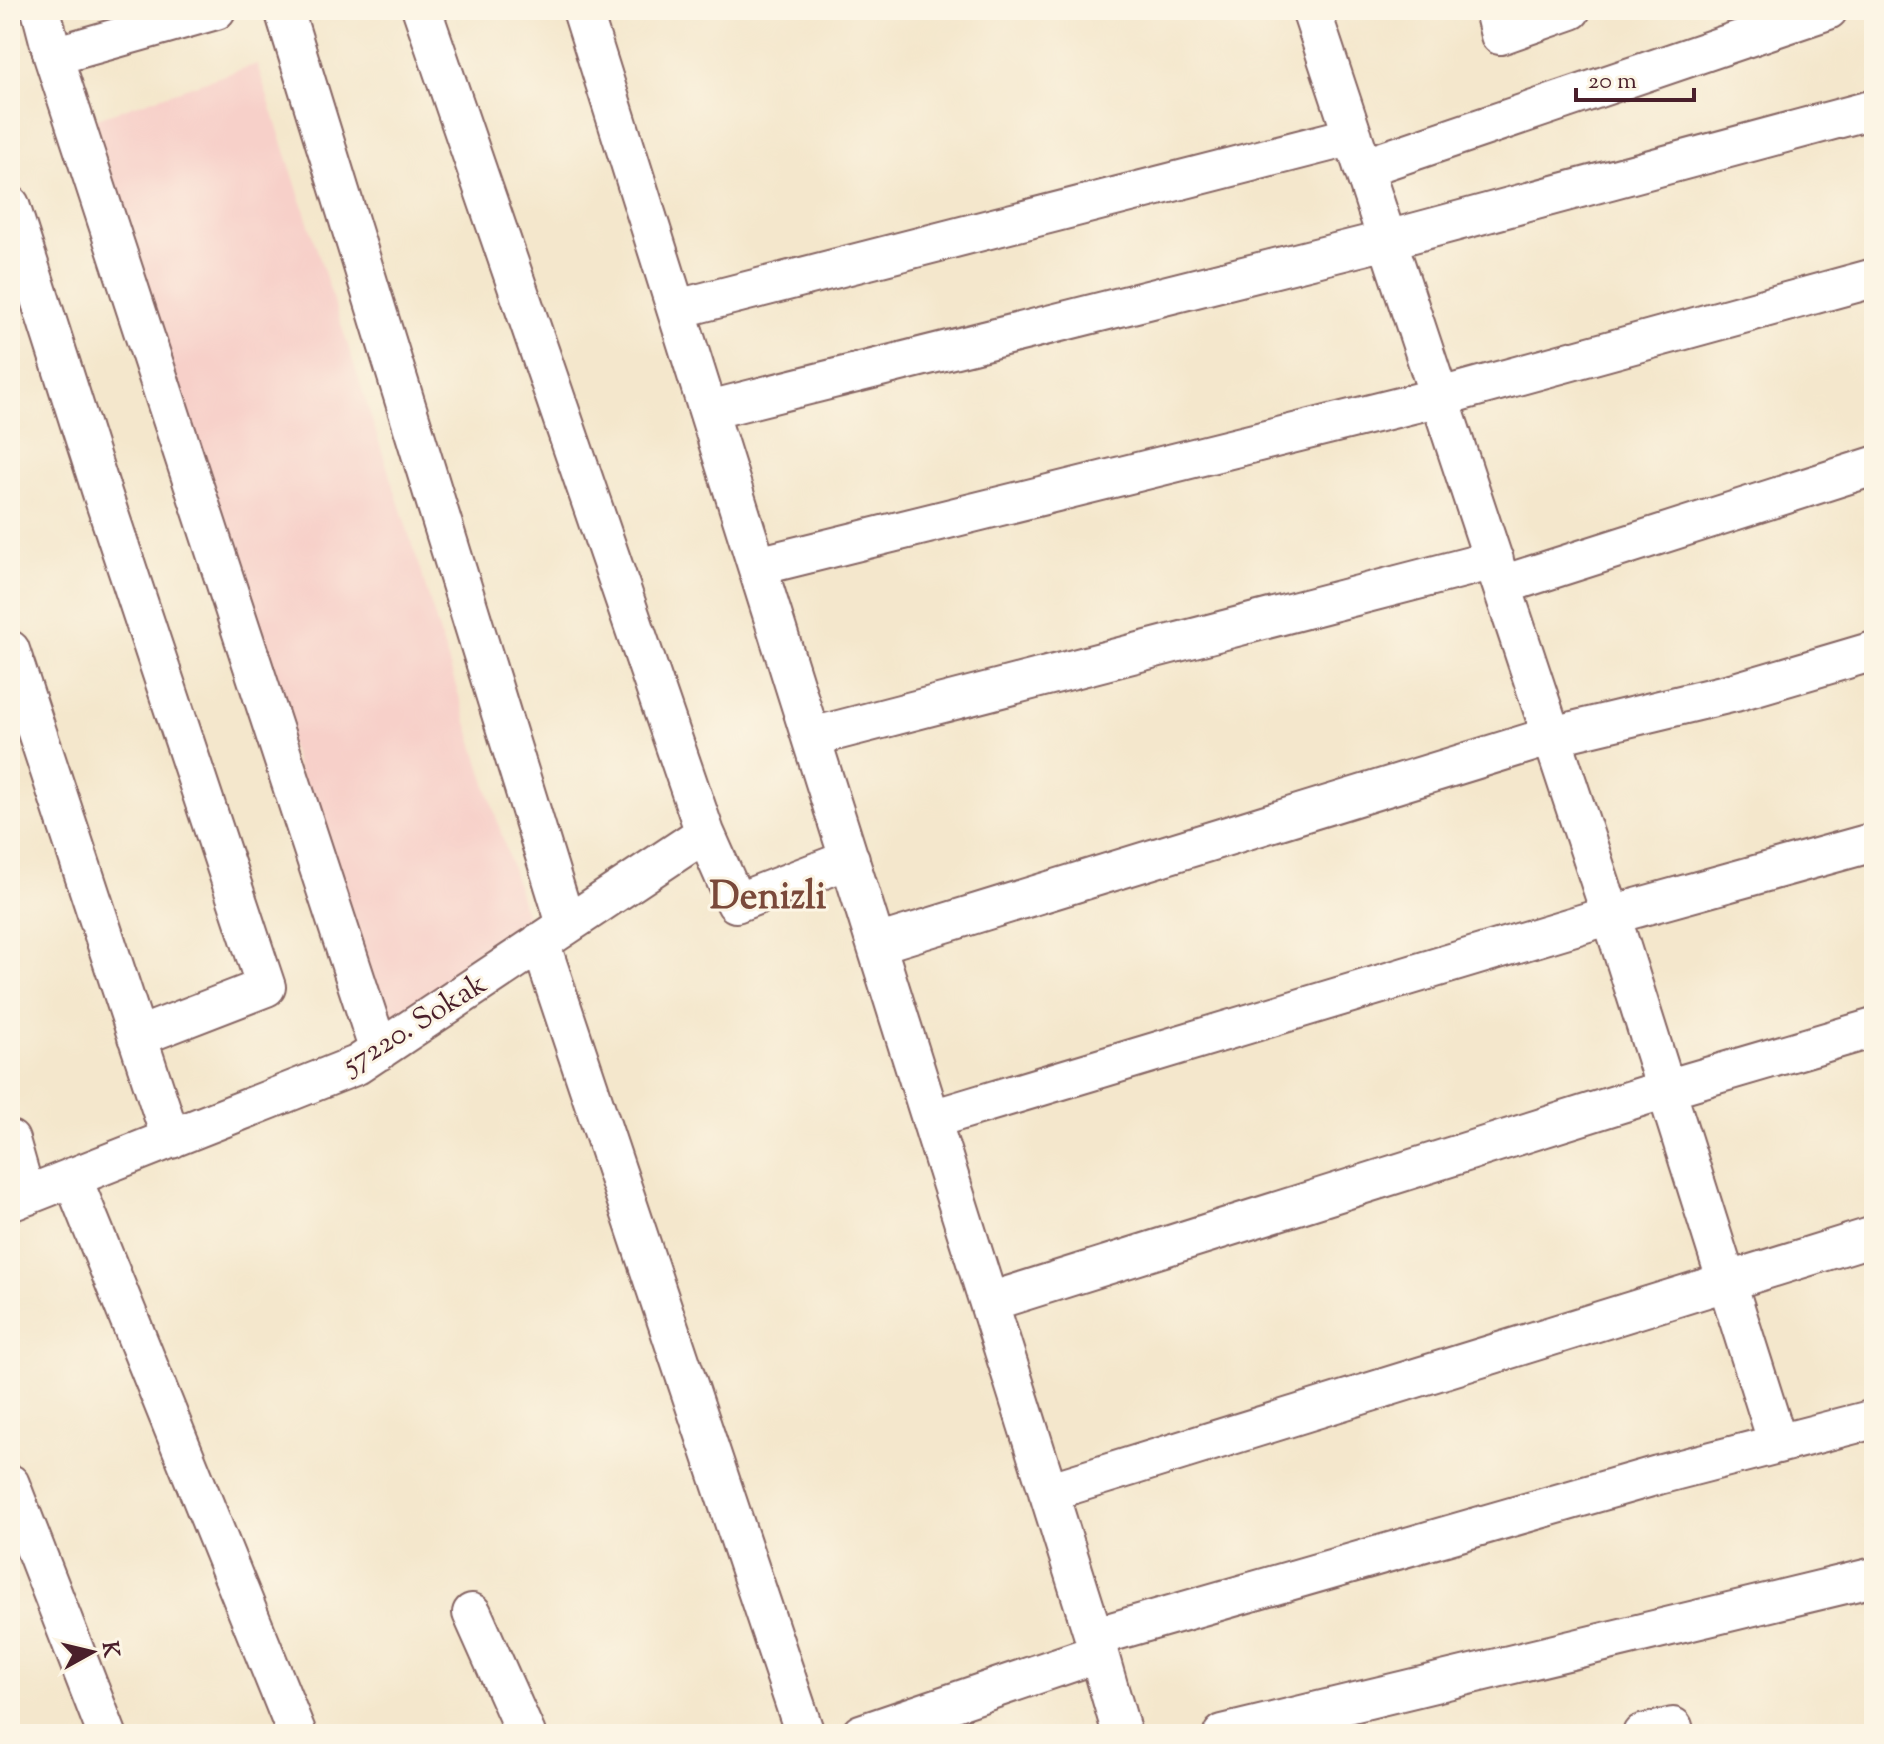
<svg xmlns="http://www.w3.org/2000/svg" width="1884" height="1744" font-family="'Sorts Mill Goudy',serif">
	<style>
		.built { fill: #f7d0c9 }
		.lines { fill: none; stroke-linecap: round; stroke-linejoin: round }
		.minor-casing { stroke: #866563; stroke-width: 42 }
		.minor { stroke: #fff; stroke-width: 38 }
		.labels { text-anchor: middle; stroke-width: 6; stroke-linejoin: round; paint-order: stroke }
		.street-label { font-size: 30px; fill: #4a1f2b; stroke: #fcf5e5 }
		.district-label { font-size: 38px; font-weight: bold; fill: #7a493a; stroke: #fcf5e5 }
	</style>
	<rect width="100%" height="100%" fill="#fcf5e5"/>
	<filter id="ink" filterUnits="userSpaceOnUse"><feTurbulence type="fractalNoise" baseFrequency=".0125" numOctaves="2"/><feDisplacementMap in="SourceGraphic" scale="16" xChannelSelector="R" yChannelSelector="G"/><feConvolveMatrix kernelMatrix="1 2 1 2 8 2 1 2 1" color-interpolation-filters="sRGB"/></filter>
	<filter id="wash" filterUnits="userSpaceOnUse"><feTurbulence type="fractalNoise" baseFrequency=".006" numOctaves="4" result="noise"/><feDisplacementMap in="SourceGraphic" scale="32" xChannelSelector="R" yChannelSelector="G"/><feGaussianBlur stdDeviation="1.8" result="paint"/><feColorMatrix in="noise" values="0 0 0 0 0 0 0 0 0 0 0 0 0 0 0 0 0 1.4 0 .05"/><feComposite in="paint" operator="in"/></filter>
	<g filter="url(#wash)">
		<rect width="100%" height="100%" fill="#f4e7cc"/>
		<!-- built -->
		<path class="built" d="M257 64 415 553 542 966 377 1023 94 119Z"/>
	</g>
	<g filter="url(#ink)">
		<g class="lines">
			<!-- minor casing -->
			<g class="minor-casing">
				<path id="minor" d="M41 10 53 56 379 1051
					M284 10 566 924
					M422 10 705 833 736 903 850 859
					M582 10 1094 1637 1122 1734
					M1311 10 1611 915 1778 1444
					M1494 10 1500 35 1571 10
					M53 56 216 10
					M1363 168 1828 10
					M10 205 102 493 266 987 137 1037
					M677 309 1353 136
					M709 410 1387 240 1874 109
					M758 566 1440 397 1874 278
					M1502 585 1874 466
					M10 650 171 1139
					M812 737 1494 560
					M540 942 805 1734
					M877 944 1552 736 1735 692 1874 651
					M932 1119 1611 915 1874 842
					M10 1140 26 1196
					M72 1177 297 1734
					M10 1202 357 1065 705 833
					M989 1302 1666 1089 1874 1028
					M10 1484 107 1734
					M1048 1492 1874 1236
					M472 1613 526 1734
					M1094 1637 1658 1475 1874 1419
					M861 1734 1099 1653
					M1223 1734 1874 1577
					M1642 1734 1673 1727 1675 1734"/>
			</g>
			<!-- minor -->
			<use href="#minor" class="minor"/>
		</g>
	</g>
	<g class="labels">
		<!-- street labels -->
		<g class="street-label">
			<text transform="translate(414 1023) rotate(-32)" y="10">57220. Sokak</text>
		</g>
		<!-- district labels -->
		<g class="district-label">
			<text x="768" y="908">Denizli</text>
		</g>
	</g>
	<!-- margin -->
	<rect width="1884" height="1744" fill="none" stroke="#fcf5e5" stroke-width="40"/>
	<!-- north arrow -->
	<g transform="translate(92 1652) rotate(82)" stroke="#fcf5e5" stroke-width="6" paint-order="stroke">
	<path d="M0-6L14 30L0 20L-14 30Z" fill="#4a1f2b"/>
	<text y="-12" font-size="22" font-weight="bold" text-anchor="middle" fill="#4a1f2b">K</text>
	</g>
	<!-- scale -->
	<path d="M1576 88v12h118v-12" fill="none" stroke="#4a1f2b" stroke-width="4"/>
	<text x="1588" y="88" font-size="24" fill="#4a1f2b" stroke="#fcf5e5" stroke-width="6" paint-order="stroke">20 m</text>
</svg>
